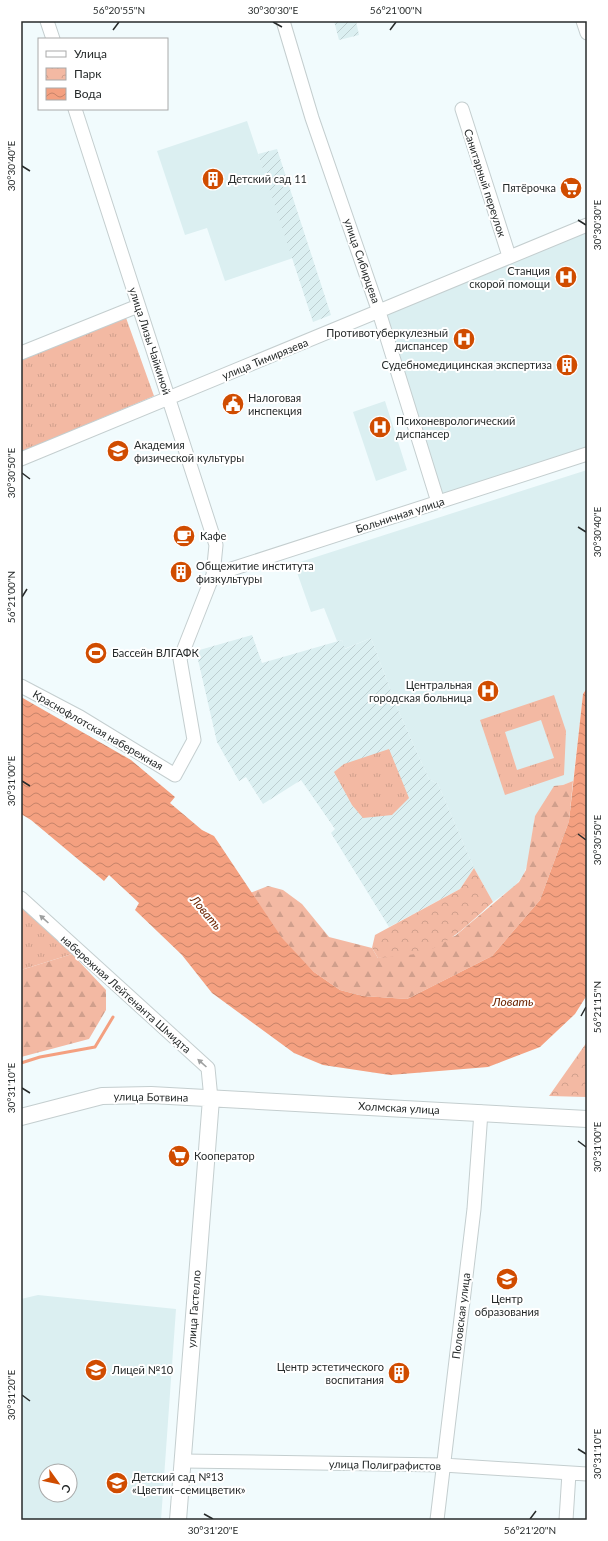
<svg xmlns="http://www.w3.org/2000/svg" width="608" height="1541" font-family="Lato,sans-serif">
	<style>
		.built { fill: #dbeff1; fill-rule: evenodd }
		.industrial { fill: url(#industrial-furrows) }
		.grass { fill: url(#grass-tufts); fill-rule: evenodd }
		.forest { fill: url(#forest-firs) }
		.park { fill: url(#park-crowns) }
		.water { fill: url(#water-waves) }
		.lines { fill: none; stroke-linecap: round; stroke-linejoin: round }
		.stream { stroke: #f4a080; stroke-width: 3 }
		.minor-casing { stroke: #c4cecf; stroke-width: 15 }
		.major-casing { stroke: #c4cecf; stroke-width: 18 }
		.minor { stroke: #fff; stroke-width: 13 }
		.major { stroke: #fff; stroke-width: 16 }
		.oneway { fill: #9ea0a0 }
		.ticks { fill: none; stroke: #272b2b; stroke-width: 1.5 }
		.labels { text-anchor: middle; stroke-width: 4; stroke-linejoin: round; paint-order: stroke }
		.poi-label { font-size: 11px; fill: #272b2b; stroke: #fff; text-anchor: start }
		.street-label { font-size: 11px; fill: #272b2b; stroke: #fff }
		.water-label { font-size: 12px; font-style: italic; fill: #6c2300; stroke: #fff }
		.neatline { fill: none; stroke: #272b2b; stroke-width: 1.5 }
		.ticks-label { font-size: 10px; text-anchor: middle; fill: #272b2b }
	</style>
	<defs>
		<pattern id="industrial-furrows" width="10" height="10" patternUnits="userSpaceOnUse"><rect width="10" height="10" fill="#dbeff1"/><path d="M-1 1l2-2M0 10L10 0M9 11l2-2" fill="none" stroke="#bccdcf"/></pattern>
		<pattern id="grass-tufts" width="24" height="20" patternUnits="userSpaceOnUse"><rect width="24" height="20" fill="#f3b9a3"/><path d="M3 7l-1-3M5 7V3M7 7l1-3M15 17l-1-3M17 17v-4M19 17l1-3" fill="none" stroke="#d09f8c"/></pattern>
		<pattern id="forest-firs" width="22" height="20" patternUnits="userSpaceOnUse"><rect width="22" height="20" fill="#f3b9a3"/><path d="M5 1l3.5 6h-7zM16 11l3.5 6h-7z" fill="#d09f8c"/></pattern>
		<pattern id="park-crowns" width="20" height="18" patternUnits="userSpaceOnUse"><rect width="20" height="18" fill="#f3b9a3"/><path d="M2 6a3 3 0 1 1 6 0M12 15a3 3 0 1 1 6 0" fill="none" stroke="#d09f8c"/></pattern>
		<pattern id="water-waves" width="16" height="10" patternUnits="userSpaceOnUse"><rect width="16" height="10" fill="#f4a080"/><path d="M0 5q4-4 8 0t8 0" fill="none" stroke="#c68369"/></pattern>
	</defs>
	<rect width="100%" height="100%" fill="#f1fbfd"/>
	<!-- built -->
	<path class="built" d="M247 121 293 258 225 281 207 228 185 235 157 151Z
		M587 229V451L442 498 383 314Z
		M385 401 407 470 376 481 353 412Z
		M587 470V688L583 694 573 781 563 785 535 816 528 863 523 876 514 887 493 902 474 868 438 784 429 779 398 710 371 638 344 649 342 640 337 641 324 608 311 612 294 564Z
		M38 1295 176 1309 161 1520H21V1299ZM46 1471H70V1495H46Z"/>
	<!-- industrial -->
	<path class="industrial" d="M334 21H356L359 35 339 40Z
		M277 149 331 315 313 322 258 154Z
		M252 635 262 663 342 640 345 649 371 638 398 710 429 779 438 784 474 868 460 889 389 927 331 833 335 829 301 780 263 804 246 777 239 781 217 742 196 651Z"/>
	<!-- grass -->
	<path class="grass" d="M125 315 154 396 21 452V358Z
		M554 695 566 731 564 775 505 795 480 720ZM541 720 554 758 517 770 505 732Z
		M389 749 409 798 392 815 363 818 352 805 334 772 344 764Z
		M21 907 72 954 21 970Z"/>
	<!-- forest -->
	<path class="forest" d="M573 781 569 821 540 900 492 956 407 999 363 996 340 990 314 972 282 939 250 893 268 886 283 890 302 904 329 937 372 948 378 958 455 936 519 882 526 870 535 816 554 786 563 785Z
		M72 954 106 990V1010L89 1039 21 1057V970Z"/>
	<!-- park -->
	<path class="park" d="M474 868 493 902C476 917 459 935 438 946 420 956 398 956 378 958L372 948 375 935 460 889Z
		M587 1042V1097L549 1096Z"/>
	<!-- water -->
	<path class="water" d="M587 688V995L575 1014 540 1047 488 1067 390 1075 323 1065 294 1053 212 993 182 955 135 910 139 903 109 875 104 881 31 820 21 814V697L131 760 175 797 170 803 202 830 214 836 282 938 314 972 340 990 363 996 407 999 492 956 540 900 569 821 583 694Z"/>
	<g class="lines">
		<!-- stream -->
		<path class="stream" d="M21 1063 40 1057 95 1047 113 1017"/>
		<!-- minor casing -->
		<g class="minor-casing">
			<path id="minor" d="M47 21 53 39
				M283 21 312 118 379 312 438 502
				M583 21 587 33
				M462 109 509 256
				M21 353 138 306
				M21 459 587 225
				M213 575 587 454
				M21 686 80 717 175 775 194 740 180 659 213 575 216 545 75 109
				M21 898 208 1068 211 1099
				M183 1461 443 1465 587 1474
				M437 1520 474 1209 481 1112
				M566 1520 569 1473"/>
		</g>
		<!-- major casing -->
		<g class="major-casing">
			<path id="major" d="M21 1117 102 1096 151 1095 587 1119
				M178 1520 211 1099"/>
		</g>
		<!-- minor -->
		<use href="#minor" class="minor"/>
		<!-- major -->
		<use href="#major" class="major"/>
	</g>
	<!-- one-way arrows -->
	<defs><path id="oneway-solid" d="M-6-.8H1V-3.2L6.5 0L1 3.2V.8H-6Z"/></defs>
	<g class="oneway">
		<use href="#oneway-solid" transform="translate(44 919) rotate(-138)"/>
		<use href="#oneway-solid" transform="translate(202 1063) rotate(-138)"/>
	</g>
	<!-- ticks -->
	<path class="ticks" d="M273 22 282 27M113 30 119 22M390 30 396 22M22 166 30 171M578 220 586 225M22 473 30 479M578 527 586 532M22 597 27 589M22 781 30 786M578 834 586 840M581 1016 586 1007M22 1088 30 1093M578 1141 586 1147M22 1395 30 1401M578 1449 586 1454M204 1514 213 1519M530 1519 536 1511"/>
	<!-- icons -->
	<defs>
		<g id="building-disc" transform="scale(1.15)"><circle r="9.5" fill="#d04c00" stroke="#fff"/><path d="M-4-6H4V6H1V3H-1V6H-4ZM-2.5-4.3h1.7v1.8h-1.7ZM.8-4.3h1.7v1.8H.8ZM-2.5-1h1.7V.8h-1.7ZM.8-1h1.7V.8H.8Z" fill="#fff"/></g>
		<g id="supermarket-disc" transform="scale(1.15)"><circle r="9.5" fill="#d04c00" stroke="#fff"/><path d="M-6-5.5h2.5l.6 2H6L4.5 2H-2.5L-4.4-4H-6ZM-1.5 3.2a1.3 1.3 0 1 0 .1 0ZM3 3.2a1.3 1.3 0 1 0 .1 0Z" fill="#fff"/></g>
		<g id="hospital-disc" transform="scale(1.15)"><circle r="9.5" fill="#d04c00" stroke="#fff"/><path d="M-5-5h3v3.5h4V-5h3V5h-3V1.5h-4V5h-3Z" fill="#fff"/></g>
		<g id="civic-disc" transform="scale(1.15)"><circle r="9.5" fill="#d04c00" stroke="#fff"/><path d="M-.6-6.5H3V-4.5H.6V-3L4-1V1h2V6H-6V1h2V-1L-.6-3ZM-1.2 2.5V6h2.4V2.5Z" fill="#fff"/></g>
		<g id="university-disc" transform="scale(1.15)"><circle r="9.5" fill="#d04c00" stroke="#fff"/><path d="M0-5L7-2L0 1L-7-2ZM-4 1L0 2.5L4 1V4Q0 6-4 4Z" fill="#fff"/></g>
		<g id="cafe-disc" transform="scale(1.15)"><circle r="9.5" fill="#d04c00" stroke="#fff"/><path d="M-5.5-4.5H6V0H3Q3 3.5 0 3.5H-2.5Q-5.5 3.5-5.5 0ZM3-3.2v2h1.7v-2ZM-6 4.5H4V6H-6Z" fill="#fff"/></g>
		<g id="stadium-disc" transform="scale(1.15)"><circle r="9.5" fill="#d04c00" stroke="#fff"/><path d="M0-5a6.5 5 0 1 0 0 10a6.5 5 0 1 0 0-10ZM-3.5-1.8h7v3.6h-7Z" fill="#fff"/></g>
		<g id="school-disc" transform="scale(1.15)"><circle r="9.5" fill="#d04c00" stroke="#fff"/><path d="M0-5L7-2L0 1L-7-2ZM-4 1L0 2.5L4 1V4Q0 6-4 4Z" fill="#fff"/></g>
	</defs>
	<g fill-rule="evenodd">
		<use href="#building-disc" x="213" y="179"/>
		<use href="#supermarket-disc" x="571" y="188"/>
		<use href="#hospital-disc" x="566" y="277"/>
		<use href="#hospital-disc" x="464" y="339"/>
		<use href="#building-disc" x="567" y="365"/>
		<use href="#civic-disc" x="233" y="404"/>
		<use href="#hospital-disc" x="380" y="427"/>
		<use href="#university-disc" x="118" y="451"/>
		<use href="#cafe-disc" x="184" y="536"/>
		<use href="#building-disc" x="181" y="572"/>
		<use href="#stadium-disc" x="96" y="653"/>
		<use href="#hospital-disc" x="488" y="691"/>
		<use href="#supermarket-disc" x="179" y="1156"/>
		<use href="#school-disc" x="507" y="1279"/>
		<use href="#school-disc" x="96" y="1370"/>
		<use href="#building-disc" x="399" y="1373"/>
		<use href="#school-disc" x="117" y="1483"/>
	</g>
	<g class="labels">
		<!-- poi labels -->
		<g class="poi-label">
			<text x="228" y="183">Детский сад 11</text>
			<text x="556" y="192" text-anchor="end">Пятёрочка</text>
			<text x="550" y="275" text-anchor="end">Станция<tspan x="550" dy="13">скорой помощи</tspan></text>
			<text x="448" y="337" text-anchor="end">Противотуберкулезный<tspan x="448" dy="13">диспансер</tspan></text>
			<text x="552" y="369" text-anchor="end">Судебномедицинская экспертиза</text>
			<text x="248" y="402">Налоговая<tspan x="248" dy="13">инспекция</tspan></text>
			<text x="396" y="425">Психоневрологический<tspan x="396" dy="13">диспансер</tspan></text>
			<text x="134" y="449">Aкадемия<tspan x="134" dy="13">физической культуры</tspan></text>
			<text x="200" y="540">Кафе</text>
			<text x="196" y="570">Общежитие института<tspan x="196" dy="13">физкультуры</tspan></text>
			<text x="112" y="657">Бассейн ВЛГАФК</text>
			<text x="472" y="689" text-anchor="end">Центральная<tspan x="472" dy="13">городская больница</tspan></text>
			<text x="194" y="1160">Кооператор</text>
			<text x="507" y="1303" text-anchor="middle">Центр<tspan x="507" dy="13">образования</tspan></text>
			<text x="384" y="1371" text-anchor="end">Центр эстетического<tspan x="384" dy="13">воспитания</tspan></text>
			<text x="112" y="1374">Лицей №10</text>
			<text x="132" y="1481">Детский сад №13<tspan x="132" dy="13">«Цветик–семицветик»</tspan></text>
		</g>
		<!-- street labels -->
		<g class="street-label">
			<text transform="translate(485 183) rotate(72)" y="4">Санитарный переулок</text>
			<text transform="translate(362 261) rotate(71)" y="4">улица Сибирцева</text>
			<text transform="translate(150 341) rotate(72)" y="4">улица Лизы Чайкиной</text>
			<text transform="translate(265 359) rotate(-22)" y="4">улица Тимирязева</text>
			<text transform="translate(400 515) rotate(-18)" y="4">Больничная улица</text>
			<text transform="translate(98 730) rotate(30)" y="4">Краснофлотская набережная</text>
			<text transform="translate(126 994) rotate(42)" y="4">набережная Лейтенанта Шмидта</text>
			<text transform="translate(151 1097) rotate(1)" y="4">улица Ботвина</text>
			<text transform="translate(399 1108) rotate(3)" y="4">Холмская улица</text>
			<text transform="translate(194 1309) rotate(-86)" y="4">улица Гастелло</text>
			<text transform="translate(461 1316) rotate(-83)" y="4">Половская улица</text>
			<text transform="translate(385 1465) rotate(1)" y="4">улица Полиграфистов</text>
		</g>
		<!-- water labels -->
		<g class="water-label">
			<text transform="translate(206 913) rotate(50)" y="4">Ловать</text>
			<text x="513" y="1006">Ловать</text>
		</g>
	</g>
	<!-- border -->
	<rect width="608" height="1541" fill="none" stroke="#ffffff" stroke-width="44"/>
	<!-- legend -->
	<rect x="38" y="38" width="130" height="72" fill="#ffffff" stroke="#a9aaaa"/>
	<rect x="46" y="51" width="20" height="6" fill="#ffffff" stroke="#a9aaaa"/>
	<text x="74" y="58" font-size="12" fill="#272b2b">Улица</text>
	<rect x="46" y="68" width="20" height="12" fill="url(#park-crowns)" stroke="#a9aaaa"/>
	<text x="74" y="78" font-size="12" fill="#272b2b">Парк</text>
	<rect x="46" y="88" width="20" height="12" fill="url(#water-waves)" stroke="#a9aaaa"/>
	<text x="74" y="98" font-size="12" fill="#272b2b">Вода</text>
	<!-- north arrow -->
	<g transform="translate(58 1483) rotate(123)"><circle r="19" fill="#ffffff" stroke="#a9aaaa"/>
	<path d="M0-3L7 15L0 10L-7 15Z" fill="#d04c00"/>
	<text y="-6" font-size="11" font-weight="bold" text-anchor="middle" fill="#272b2b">С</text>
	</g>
	<rect x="22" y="22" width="564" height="1497" class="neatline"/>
	<g class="ticks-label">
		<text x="119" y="14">56°20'55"N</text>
		<text x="273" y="14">30°30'30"E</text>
		<text x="396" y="14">56°21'00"N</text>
		<text transform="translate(11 166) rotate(-90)" y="4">30°30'40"E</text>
		<text transform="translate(597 225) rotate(-90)" y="4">30°30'30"E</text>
		<text transform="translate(11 473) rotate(-90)" y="4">30°30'50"E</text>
		<text transform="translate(597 532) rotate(-90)" y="4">30°30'40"E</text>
		<text transform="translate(11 597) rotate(-90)" y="4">56°21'00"N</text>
		<text transform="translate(11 781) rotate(-90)" y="4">30°31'00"E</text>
		<text transform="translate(597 840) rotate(-90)" y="4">30°30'50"E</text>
		<text transform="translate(597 1007) rotate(-90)" y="4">56°21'15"N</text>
		<text transform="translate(11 1088) rotate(-90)" y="4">30°31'10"E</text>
		<text transform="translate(597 1147) rotate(-90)" y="4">30°31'00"E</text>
		<text transform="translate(11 1395) rotate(-90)" y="4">30°31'20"E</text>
		<text transform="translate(597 1454) rotate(-90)" y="4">30°31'10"E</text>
		<text x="213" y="1534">30°31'20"E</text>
		<text x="530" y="1534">56°21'20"N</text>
	</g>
</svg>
